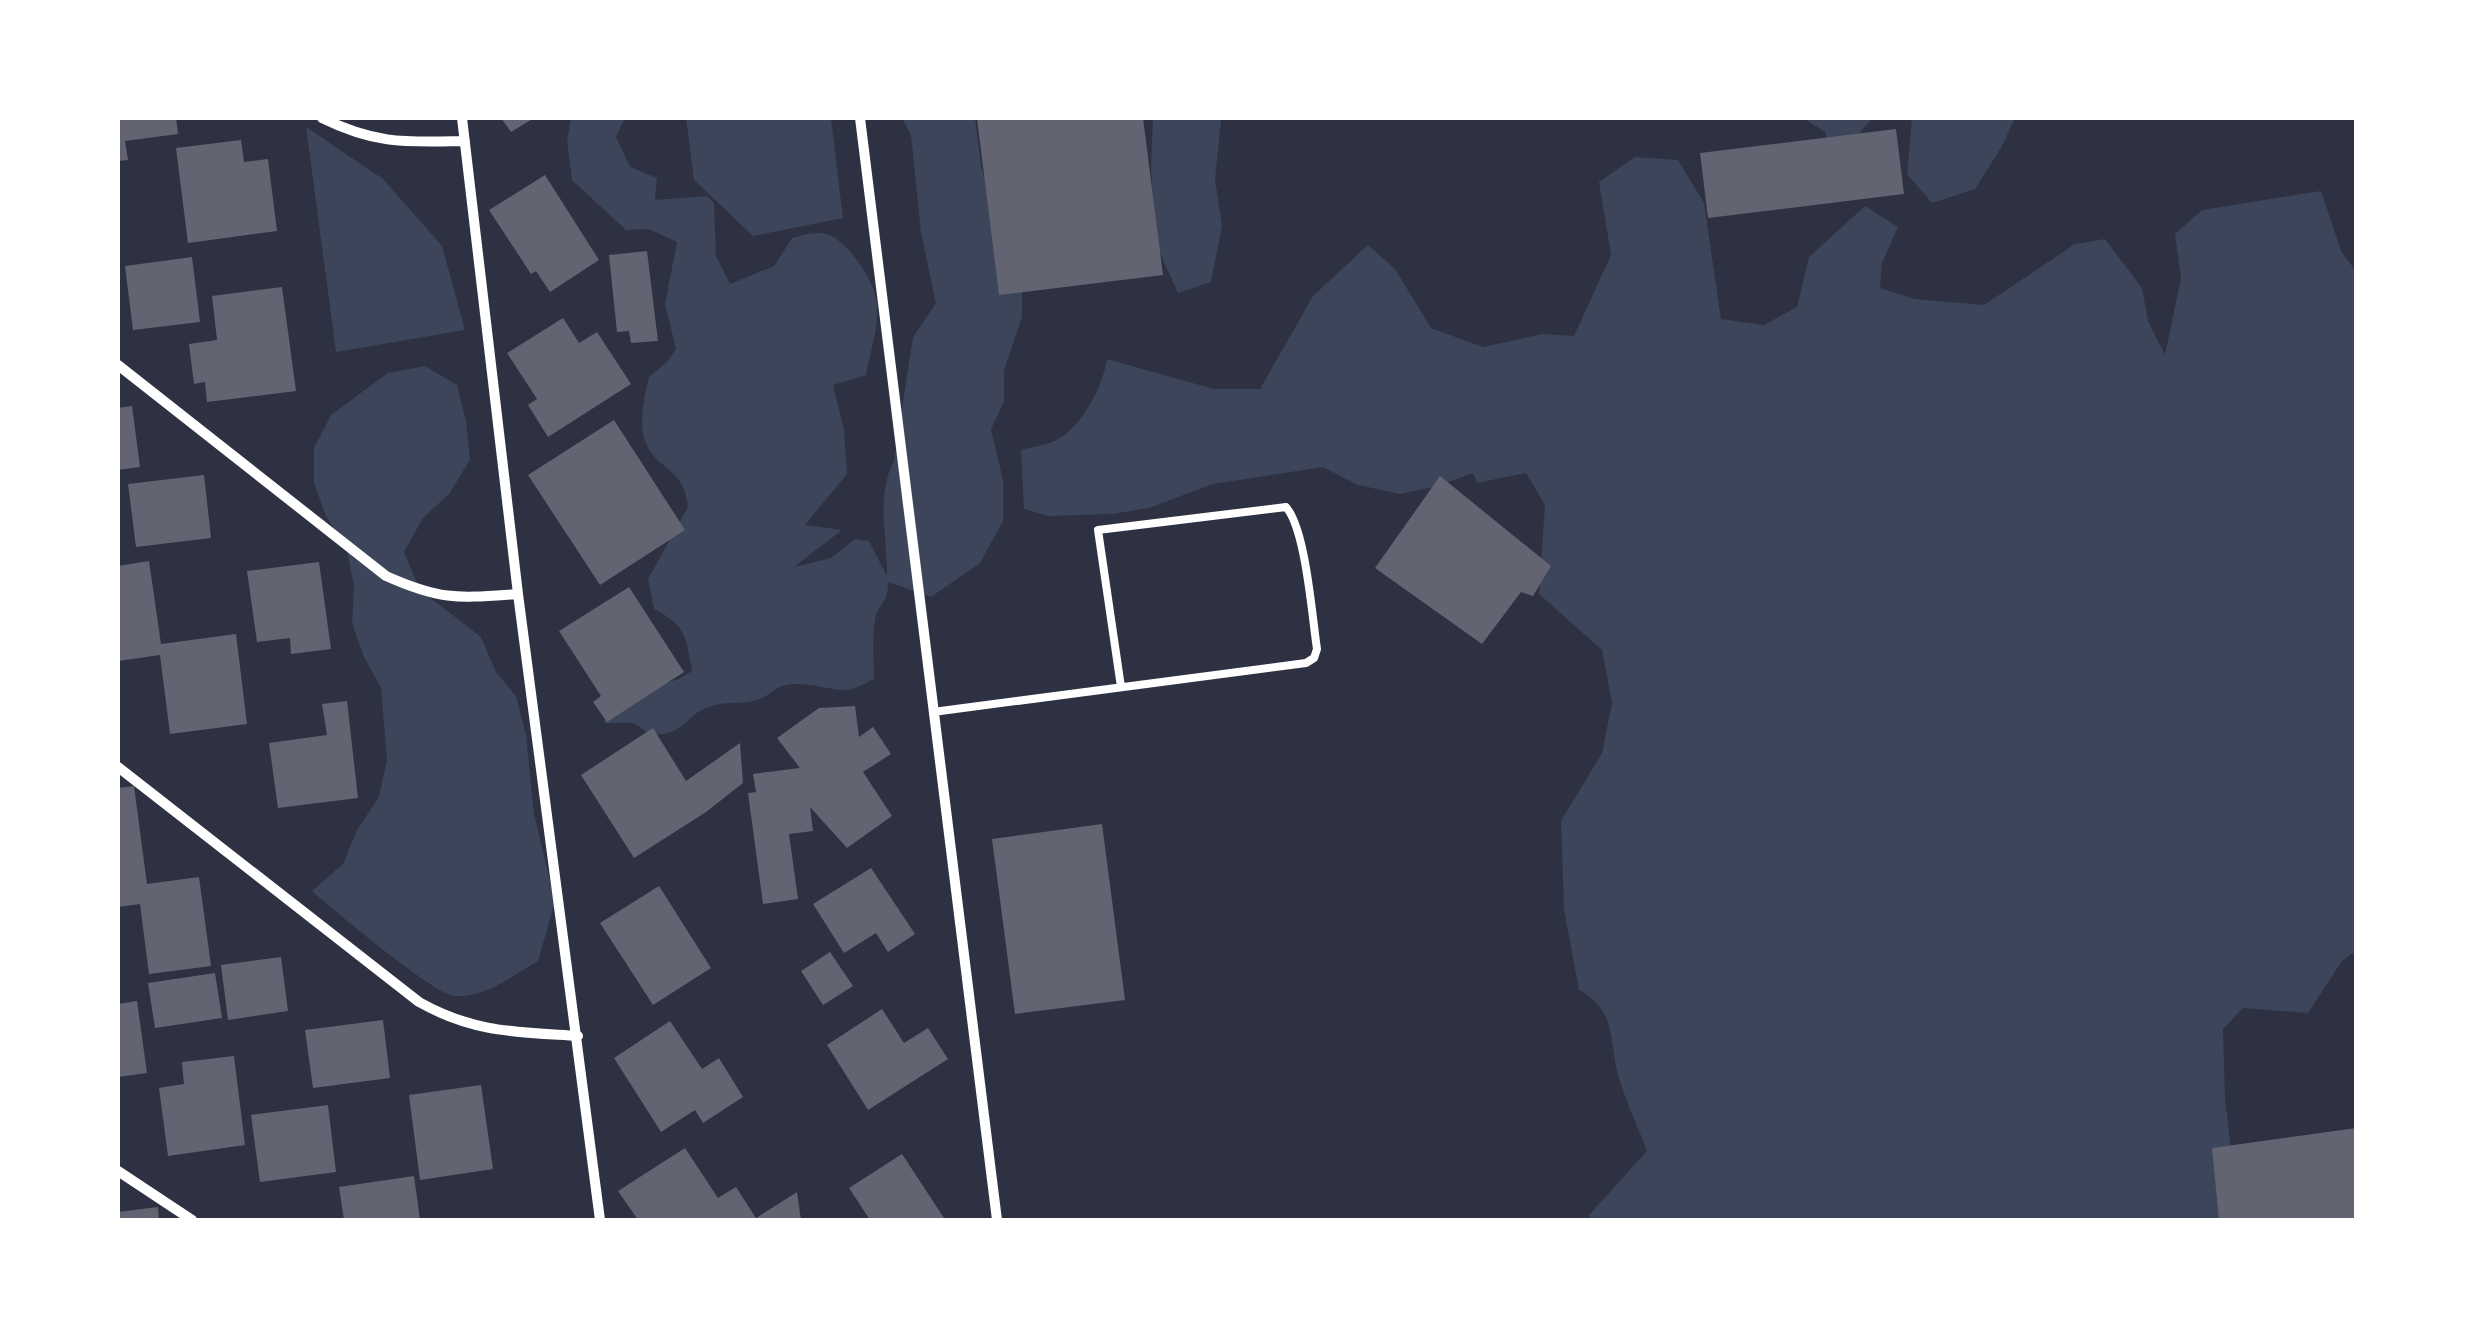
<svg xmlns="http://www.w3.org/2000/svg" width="2474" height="1338" font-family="Commissioner,sans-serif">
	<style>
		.green { fill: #3c4559 }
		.building { fill: #626471 }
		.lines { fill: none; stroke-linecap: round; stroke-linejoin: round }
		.service { stroke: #fff; stroke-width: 8 }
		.minor { stroke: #fff; stroke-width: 10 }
	</style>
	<rect width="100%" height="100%" fill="#2d3142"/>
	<!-- green -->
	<path class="green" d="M571 118H625L616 137 630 167 657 178 655 200 707 196 714 203 716 256 730 284 774 266 792 238C803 235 818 230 830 235 851 246 875 281 877 305 879 326 870 353 866 375L833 385 844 430 847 474 805 525 842 530 794 567 831 558 855 539 869 541 887 576C888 540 875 495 894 461L913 337 936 303 921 233 911 135 902 118H975L981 166 1004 253 1022 291V317L1004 370V402L991 429 1003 480V521L980 563 931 597 888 582C889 603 878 603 875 620 872 639 874 660 874 679 865 683 855 690 845 690 825 690 803 680 782 686 775 688 769 695 762 698 746 705 731 701 716 705 682 712 689 738 647 734 633 716 624 725 604 723L606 712 643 689 679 679 692 671C686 636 686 626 654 609L648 579 688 507C684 466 655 470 645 441 638 423 645 394 649 377L667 362 676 349 665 304 677 242 649 229 626 230 572 180 567 141Z
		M686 118H831L843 218 753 236 694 180Z
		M1153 118H1221V121L1215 179 1222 226 1211 282 1178 293 1156 244 1151 168Z
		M1803 118H1873L1852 141 1830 146 1825 132Z
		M1912 118H2015L2001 148 1975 189 1932 203 1907 174Z
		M306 127 383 179 442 246 465 330 336 352Z
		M1635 157 1678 160 1704 203 1721 319 1764 325 1797 307 1809 257 1865 206 1898 227 1882 263 1880 288 1915 299 1984 305 2075 244 2105 239 2142 288 2148 321 2165 355 2181 278 2175 234 2202 210 2321 191 2342 253 2356 271V951L2342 961 2308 1013 2243 1008 2223 1029 2225 1098 2237 1202 2266 1210 2270 1220H1591L1589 1215 1647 1151C1638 1127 1626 1102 1619 1078 1608 1043 1619 1012 1579 990L1564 910 1561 821 1602 753 1612 703 1602 650 1539 594 1545 505 1526 473 1477 483 1473 473 1438 486 1400 494 1358 485 1323 467 1213 484 1149 508 1112 514 1048 516 1024 509 1021 450C1031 447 1042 446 1052 442 1080 431 1103 387 1107 359L1214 389H1260L1313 296 1368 245 1395 269 1431 328 1483 347 1543 334 1574 336 1611 255 1599 182Z
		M425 366 457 385 466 421 470 460 449 494 423 518 404 552 420 590 481 637 496 672 516 696 526 735 534 814 555 902 538 961C512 976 486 998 454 996 435 995 332 909 312 891L343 864 357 830 379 797 387 760 381 688 364 657 352 623 354 586 347 550 326 516 314 483V448L331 415 388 373Z"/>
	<!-- building -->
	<path class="building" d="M118 118H176L178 134 125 141 128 160 118 161Z
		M501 118H534L511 132Z
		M977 118H1143L1163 275 999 295Z
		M1896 129 1904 194 1708 218 1700 153Z
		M241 140 244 162 268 159 277 231 188 243 176 148Z
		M545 175 599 260 550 292 536 271 531 274 489 210Z
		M647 251 658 341 631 343 629 331 617 332 609 255Z
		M192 257 200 322 133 330 125 266Z
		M282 287 296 391 207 402 205 382 194 384 189 344 217 340 212 296Z
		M563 318 579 343 597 332 631 384 548 437 528 405 537 399 507 353Z
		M132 406 140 467 118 470V408Z
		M614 420 685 530 600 585 528 475Z
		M204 475 211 538 136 547 128 484Z
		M1440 476 1551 566 1533 596 1521 592 1482 644 1375 568Z
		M149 561 161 644 236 634 247 724 170 734 160 655 118 661V566Z
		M319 562 331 649 291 654 290 638 257 642 247 571Z
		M629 587 684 672 607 722 593 702 601 696 559 631Z
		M347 701 358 798 278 808 269 743 327 735 322 704Z
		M855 706 859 737 873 727 891 754 863 772 892 816 847 848 810 807 813 831 789 834 798 899 763 904 748 793 756 792 753 774 800 768 777 738 819 708Z
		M653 728 686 781 740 743 743 783 706 812 634 858 581 775Z
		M134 786 147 884 199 877 211 966 149 974 140 904 118 907V788Z
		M1102 824 1125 1000 1015 1014 992 839Z
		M871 868 915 934 888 952 876 933 844 953 813 904Z
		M659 886 711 968 653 1005 600 923Z
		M830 952 853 986 823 1005 801 971Z
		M281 957 288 1011 228 1020 221 965Z
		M215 973 222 1018 155 1028 148 983Z
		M137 1001 147 1073 118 1077V1004Z
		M882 1009 904 1043 928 1028 948 1059 868 1110 827 1045Z
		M383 1020 390 1078 313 1088 305 1030Z
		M670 1021 702 1069 719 1058 743 1097 703 1123 695 1110 661 1132 614 1058Z
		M234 1056 245 1145 168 1156 159 1088 184 1084 182 1062Z
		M481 1085 493 1169 420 1180 409 1095Z
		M328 1105 336 1172 260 1182 251 1115Z
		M2356 1128V1220H2219L2212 1148Z
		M685 1148 718 1198 736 1187 756 1218 797 1192 801 1220H638L618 1191Z
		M902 1154 944 1218 940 1220H870L849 1188Z
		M414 1176 420 1220H344L339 1187Z
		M158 1207 159 1220H118V1212Z"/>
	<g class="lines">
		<!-- service -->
		<path class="service" d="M933 712 1306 663 1314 658 1317 649C1312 617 1306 530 1286 507L1098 530 1121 687"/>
		<!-- minor -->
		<path class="minor" d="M322 118C377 145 407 142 465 141
			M462 118 518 594 600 1220
			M860 118 997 1220
			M118 365 386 576C442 601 459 598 518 594
			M118 767 419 1002C474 1033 517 1032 578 1036
			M118 1171 192 1220"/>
	</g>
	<!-- border -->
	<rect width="2474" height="1338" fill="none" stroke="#ffffff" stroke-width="240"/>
</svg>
